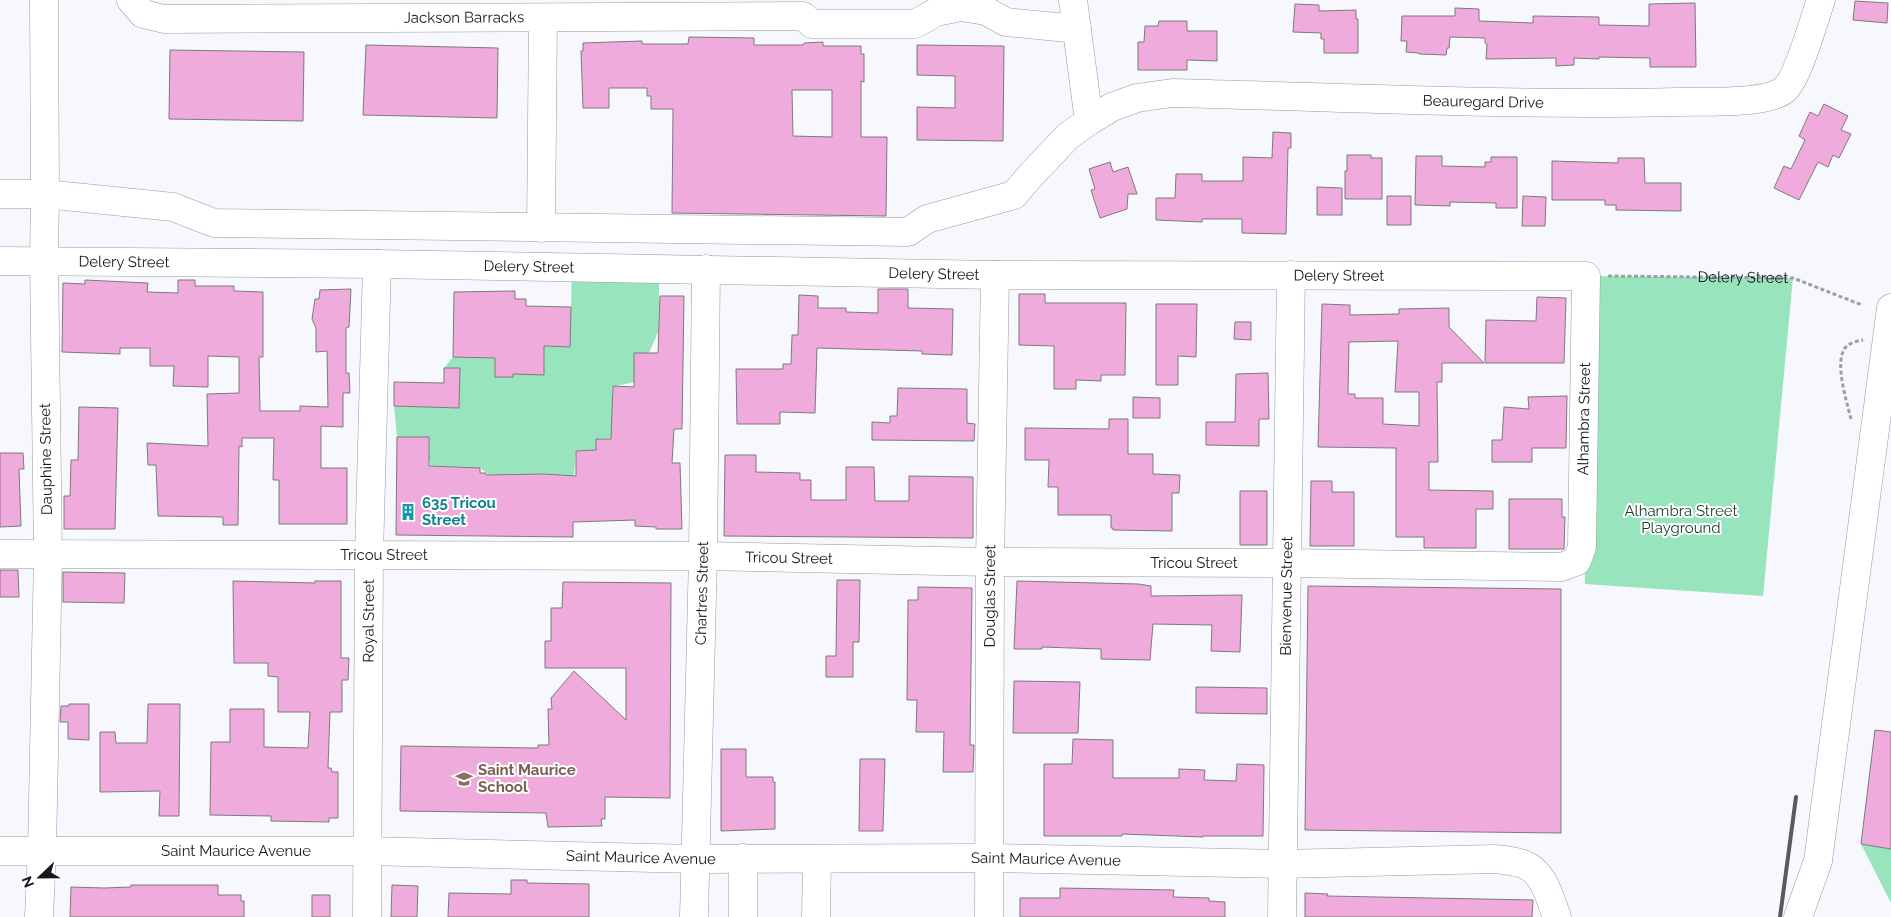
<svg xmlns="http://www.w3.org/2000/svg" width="1891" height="917" font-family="Raleway,sans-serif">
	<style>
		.green { fill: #98e5bd }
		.building { fill: #efabdb; stroke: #7f797d; fill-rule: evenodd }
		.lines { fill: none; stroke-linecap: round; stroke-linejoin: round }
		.minor-casing { stroke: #979aa0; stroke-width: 29 }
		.path { stroke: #9d9fa4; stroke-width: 3; stroke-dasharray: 4 2.5; stroke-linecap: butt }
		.minor { stroke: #fff; stroke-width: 28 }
		.rail { stroke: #585a5d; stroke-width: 4 }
		.labels { text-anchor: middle; stroke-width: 4; stroke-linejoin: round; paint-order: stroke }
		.street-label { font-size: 15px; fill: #16181a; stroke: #fff }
		.culture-label { font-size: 15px; font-weight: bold; fill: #0d838f; stroke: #fff; text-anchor: start }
		.park-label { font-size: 15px; fill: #1b402e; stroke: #fff }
		.education-label { font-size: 15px; font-weight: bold; fill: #785e54; stroke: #fff; text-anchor: start }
	</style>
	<rect width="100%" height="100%" fill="#f6f8fe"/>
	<!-- green -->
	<path class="green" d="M572 267 659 268V330L649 353H634V382L612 387V401H619V437L596 439V450L576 451 574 476 544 474 490 475 480 468 431 466 429 460V437H397L394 406 459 408 460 368H444L453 357H473L513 352 535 346 570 347Z
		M1586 276 1793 278 1763 596 1585 584Z
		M1861 844 1891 849V903Z"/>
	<!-- building -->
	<path class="building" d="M1855 1 1888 3 1887 23 1853 20Z
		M1695 3 1696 67H1650V58L1599 57V59L1574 58V65L1556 66V58L1486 59 1487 44 1485 43V38L1450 37 1449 48H1447L1446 55 1419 54V53L1406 52 1407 41H1401L1402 16H1455V8L1479 9V21L1533 23V16L1599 17V25L1649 26V4Z
		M1295 4 1319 5V11L1356 10V19H1358V53H1324V39H1321V33L1293 32Z
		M1159 21H1187V31H1217V61L1187 60V70H1138V42H1144L1145 26H1158Z
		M689 37 754 38V45H803L804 43 823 42V46H861V54H864V82L861 81V137H887L886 216 672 213 673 109H651V96H647V88H609V108H583L581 51H583V43L642 41V44H688ZM792 90H832V137L793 136Z
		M366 45 498 48 497 118 363 115Z
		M917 45 1004 46 1003 141 917 140V107L955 108V76L917 75Z
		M170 50 304 52 303 121 169 119Z
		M1824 104 1848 116 1841 130 1851 134 1839 158 1833 155 1828 167 1818 162 1799 200 1774 188 1784 166 1791 169 1805 140 1799 136 1810 112 1818 116Z
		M1273 132 1291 133V148H1288L1286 234 1242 233V219H1202V222L1156 220V198H1175L1176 174H1202V181H1243V157L1272 158Z
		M1347 155H1371V158H1382V199H1345V171H1347Z
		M1416 156H1442V166L1485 167V162H1491V157H1517V208H1496V203L1450 202V206L1415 205Z
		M1618 158H1644L1645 183H1681V211L1616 210V205H1605V200H1552V161L1618 163Z
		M1110 162 1113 172 1128 167 1137 194H1128L1127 209 1100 218 1091 190 1095 189 1089 169Z
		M1317 187 1342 188V215H1317Z
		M1387 196H1411V225H1387Z
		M1523 196 1546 197 1545 226H1522Z
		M85 280 148 283 147 292 178 293V280H195V286H234V291L263 292V357H259L260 411H300V406L328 407 327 351 316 352V328L312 319 315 299H319L320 290 351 289 349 327 346 328V373H349L350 393H343V427L321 426V468H347V524H279V480H273L274 438H242V447L239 446 238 525H223V517L158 516 156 465H148L147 443 208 446 207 394 239 393V357L208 356V387L173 386 174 366H150V348H120V354L62 352 63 283 85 284Z
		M878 289H908V308L953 309 952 355 922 354V351L817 348 815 413 780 412V424H737L736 369H783V364H791L792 335H798L799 295 818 296V308H846V312L878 313Z
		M515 291V299H526V306L571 307 570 347 544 346V375L513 374V377H495V358L453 357 454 292Z
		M1019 294H1045V303H1126L1125 375H1101V381L1076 380V389H1054V346L1019 345Z
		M660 296H684L682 429H674L672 463H680L682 529H656V527L635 526V520L573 522V537L396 535 397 437H429V466L480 468V473H486V475L544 474 576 476V451L596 450V439H611L613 386 634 387V353H658Z
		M1537 297 1566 298 1564 363H1485L1486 320 1536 321Z
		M1156 304H1197L1196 357 1178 356V385H1156Z
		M1322 304 1350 305V315L1399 314V309L1449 308V327L1484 363H1442V382H1437L1438 462H1429V490L1493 491V509H1476V548H1424V537H1396V448L1318 447ZM1398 341 1395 392H1419V426L1383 424V398H1355V394H1348L1349 342Z
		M1235 322H1251V340L1234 339Z
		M444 368H460L459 408 394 406V382L444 383Z
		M1268 373 1269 419H1259V446L1206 445V422H1235L1236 374Z
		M898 388 967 389V423L975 424 974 441 872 440V422L890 423V416H897Z
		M1567 396 1566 448H1532V462H1492V440H1502L1504 407 1529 409 1528 397Z
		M1133 397 1160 398V418H1133Z
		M79 407 118 408 115 529H64V496H70L71 460H78Z
		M1109 419H1128V454H1153V474L1180 475 1179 493H1172V531L1113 530V528H1111V515H1058V487H1048L1049 460H1025V428L1109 429Z
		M0 453H23L24 469H19L21 526 0 527Z
		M725 455H756V472L800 473V480H811V500H846V467H874L875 501H909V476L973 477V538L724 536Z
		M1311 481H1332V492H1354V546H1310Z
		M1240 491H1267V545H1240Z
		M1509 499H1562V517H1565L1564 549H1509Z
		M0 570H18L19 597H0Z
		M63 572 125 573 124 603 63 602Z
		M837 580H860L859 642H853V677H826V656H836Z
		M233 581 315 583V581H341V658H349L348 680H342V712H330L328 768H331L332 772H338V818H329V822L271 821V816L210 815 211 742H230V709H264V747L308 748 310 712H278V677L268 676V663H234Z
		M1017 581 1138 584 1151 586V596L1242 595 1240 652 1211 651 1212 625 1153 624 1150 660 1101 659V649L1042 647V649H1014Z
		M563 582 671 583 670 798 605 797V819H601L602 826 548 827 546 813 400 811 401 746 538 748V745H549L548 709H552L551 698 574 671 626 720V668H545V641H551V608H562Z
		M1308 586 1561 589V833L1305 830Z
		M918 587 972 588 970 745H974L973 772H943L944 732H916L917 700H907L908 600H918Z
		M1014 681 1080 682 1078 733H1013Z
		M1196 687 1267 688V714L1196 713Z
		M69 704H89V740L68 739V722H60L61 706H69Z
		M148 704H180L179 816H159L160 791 100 792V732H115L116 743H147Z
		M1875 730 1891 732V849L1861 844Z
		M1073 739 1113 740V778H1179V769L1205 770 1204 780 1236 781 1237 764 1264 765 1263 836H1203V837L1122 834V836H1044V764H1072Z
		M721 749H746V777H773V782H775V829L721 831Z
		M860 759H885L883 831H859Z
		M511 880H527V883L589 884V917H448L449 893 511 894Z
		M131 885H218V895H241V901H244V917H70L71 887 104 888 131 887Z
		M392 885 418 886 417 917H391Z
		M1060 888 1174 890 1173 897 1209 898V901L1225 902V917H1020V898H1060Z
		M1305 893 1328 894 1327 896 1533 900 1532 917H1305Z
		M312 895H330V917H312Z"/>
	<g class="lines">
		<!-- minor casing -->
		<g class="minor-casing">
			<g id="minor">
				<path id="s2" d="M131 0 143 14 164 19 803 16 812 24H915L936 12 961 7 986 11 1006 22 1077 29"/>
				<path d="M1073 0 1089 121"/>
				<path id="s3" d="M0 194H45L173 207 214 223 908 232 927 219 1014 195 1030 176 1068 136 1089 121 1112 107 1137 98 1172 93C1340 97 1508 106 1677 102 1702 101 1765 105 1784 90 1798 79 1814 19 1821 0"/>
				<path d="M541 228 543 18"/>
				<path id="s4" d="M0 261 377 264 995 275 1586 276 1582 547 1577 561 1562 567 1286 563 990 562 703 556 0 554"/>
				<path id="s5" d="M0 851H366L695 859 989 858 1282 864 1495 859C1504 860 1515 861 1523 864 1544 871 1550 899 1557 917"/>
				<path d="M39 917 42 851 48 555 44 261 45 194 44 0"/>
				<path id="s6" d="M367 917 369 555 377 264"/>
				<path id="s7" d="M694 917 703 556 706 269"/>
				<path d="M743 917V858"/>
				<path d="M816 917 817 859"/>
				<path id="s8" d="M989 917 990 562 995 275"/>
				<path id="s9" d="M1282 917 1291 275"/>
				<path d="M1798 917 1818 861 1891 308"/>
			</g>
		</g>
		<!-- path -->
		<g class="path">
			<path id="s1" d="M1608 276 1793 278 1862 305"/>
			<path d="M1851 419C1847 402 1834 363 1845 348 1849 343 1857 341 1863 340"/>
		</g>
		<!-- minor -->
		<use href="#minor" class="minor"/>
		<!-- rail -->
		<path class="rail" d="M1780 917 1796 797"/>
	</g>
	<!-- icons -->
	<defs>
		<g id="building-bare" transform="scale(1.35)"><path d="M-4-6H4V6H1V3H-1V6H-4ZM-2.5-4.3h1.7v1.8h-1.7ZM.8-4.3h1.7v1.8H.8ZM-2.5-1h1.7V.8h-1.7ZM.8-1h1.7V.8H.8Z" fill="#0f9aa8" stroke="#fff" stroke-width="2.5" paint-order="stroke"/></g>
		<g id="school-bare" transform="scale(1.35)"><path d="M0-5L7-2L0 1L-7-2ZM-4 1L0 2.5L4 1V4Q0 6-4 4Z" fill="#8d6e63" stroke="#fff" stroke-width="2.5" paint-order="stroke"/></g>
	</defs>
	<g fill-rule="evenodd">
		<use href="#building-bare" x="408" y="512"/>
		<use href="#school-bare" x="464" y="779"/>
	</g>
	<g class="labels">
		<!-- street labels -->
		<g class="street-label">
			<text dy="5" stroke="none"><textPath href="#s2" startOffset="340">Jackson Barracks</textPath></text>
			<text dy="5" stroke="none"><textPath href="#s3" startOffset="1531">Beauregard Drive</textPath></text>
			<text dy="5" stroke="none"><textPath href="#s4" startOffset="124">Delery Street</textPath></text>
			<text dy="5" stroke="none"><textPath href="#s4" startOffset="529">Delery Street</textPath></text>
			<text dy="5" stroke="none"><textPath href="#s4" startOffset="934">Delery Street</textPath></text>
			<text dy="5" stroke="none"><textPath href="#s4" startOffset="1339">Delery Street</textPath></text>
			<text dy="5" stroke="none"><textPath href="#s1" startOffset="135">Delery Street</textPath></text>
			<text transform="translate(1584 419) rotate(-89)" y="5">Alhambra Street</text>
			<text transform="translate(46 459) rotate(-91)" y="5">Dauphine Street</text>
			<text x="384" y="560">Tricou Street</text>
			<text transform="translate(789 558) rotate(1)" y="5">Tricou Street</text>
			<text x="1194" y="568">Tricou Street</text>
			<text dy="5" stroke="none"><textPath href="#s7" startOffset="324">Chartres Street</textPath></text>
			<text dy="5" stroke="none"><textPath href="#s8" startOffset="321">Douglas Street</textPath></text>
			<text dy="5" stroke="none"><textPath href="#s9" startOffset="321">Bienvenue Street</textPath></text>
			<text dy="5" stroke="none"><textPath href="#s6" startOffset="296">Royal Street</textPath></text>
			<text dy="5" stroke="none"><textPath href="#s5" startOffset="236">Saint Maurice Avenue</textPath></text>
			<text dy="5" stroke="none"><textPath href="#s5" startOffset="641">Saint Maurice Avenue</textPath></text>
			<text dy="5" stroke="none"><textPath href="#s5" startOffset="1046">Saint Maurice Avenue</textPath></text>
		</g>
		<!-- culture labels -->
		<g class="culture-label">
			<text x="422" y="508">635 Tricou<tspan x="422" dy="17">Street</tspan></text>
		</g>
		<!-- park labels -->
		<g class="park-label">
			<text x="1681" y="516">Alhambra Street<tspan x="1681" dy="17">Playground</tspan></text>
		</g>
		<!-- education labels -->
		<g class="education-label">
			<text x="478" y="775">Saint Maurice<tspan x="478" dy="17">School</tspan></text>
		</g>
	</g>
	<!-- north arrow -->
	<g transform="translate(40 877) rotate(248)" stroke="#ffffff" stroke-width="4" paint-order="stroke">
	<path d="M0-4L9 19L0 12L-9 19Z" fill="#16181a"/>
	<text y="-8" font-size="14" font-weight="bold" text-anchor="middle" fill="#16181a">N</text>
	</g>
</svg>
